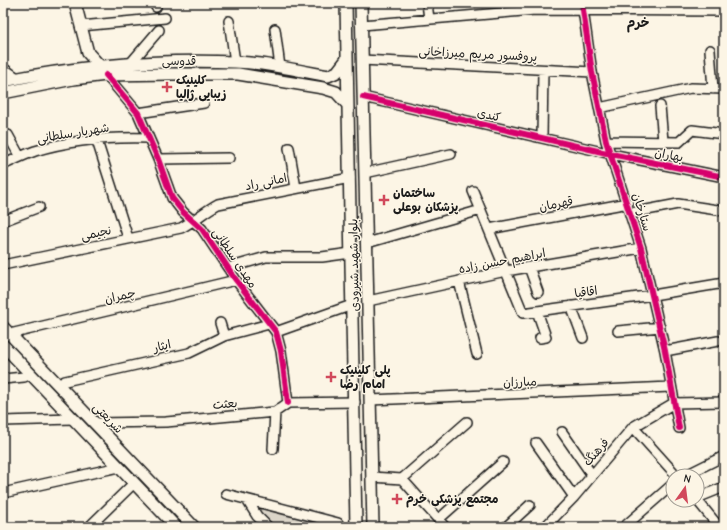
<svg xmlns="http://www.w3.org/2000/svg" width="727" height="530" font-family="'Comic Neue','Playpen Sans Arabic',sans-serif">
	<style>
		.green { fill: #dbd5c8; stroke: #7c7872 }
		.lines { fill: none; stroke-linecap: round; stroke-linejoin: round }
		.minor-casing { stroke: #1c1c1c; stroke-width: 12 }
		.major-casing { stroke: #1c1c1c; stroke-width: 14 }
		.minor { stroke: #fcf5e5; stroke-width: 9 }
		.major { stroke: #fcf5e5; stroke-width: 11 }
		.cycleway-casing { stroke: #fcf5e5; stroke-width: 8 }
		.cycleway { stroke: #d6006c; stroke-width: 6 }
		.poi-dot { fill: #d1495b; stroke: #fcf5e5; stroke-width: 1.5 }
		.labels { text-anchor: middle; stroke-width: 3; stroke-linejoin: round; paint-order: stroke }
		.street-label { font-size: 12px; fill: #1c1c1c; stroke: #fcf5e5 }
		.poi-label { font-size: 12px; font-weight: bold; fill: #1c1c1c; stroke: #fcf5e5; text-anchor: start }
		.neighbourhood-label { font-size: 13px; font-weight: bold; fill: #1c1c1c; stroke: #fcf5e5 }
	</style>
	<rect width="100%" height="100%" fill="#fcf5e5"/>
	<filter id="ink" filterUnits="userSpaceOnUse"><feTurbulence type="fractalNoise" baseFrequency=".025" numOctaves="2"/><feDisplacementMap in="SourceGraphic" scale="8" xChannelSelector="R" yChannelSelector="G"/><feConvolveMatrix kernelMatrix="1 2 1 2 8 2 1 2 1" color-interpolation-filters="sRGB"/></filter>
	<g filter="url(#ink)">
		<!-- green -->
		<path class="green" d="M253 505 328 524 329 527H273Z"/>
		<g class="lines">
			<!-- minor casing -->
			<g class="minor-casing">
				<path id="minor" d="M154 3 156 7
					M427 3 429 19
					M582 3 592 72 606 141 641 248 665 351 679 428
					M229 21 235 62
					M362 25 535 10 724 11
					M81 26 165 18
					M275 29 280 67
					M710 50 713 89
					M362 60 592 72
					M130 64 159 30
					M3 68 17 78
					M106 75 138 113 158 159 172 198 183 212 202 229 236 280 276 332 281 351 288 403
					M363 97 611 154 724 177
					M660 106 663 141
					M599 108 691 88 724 89
					M138 113 204 103
					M8 135 20 157
					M542 138 543 70
					M97 141 128 238
					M606 141 679 142 692 130 724 134
					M289 148 296 188
					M158 159 229 158
					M3 165C13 160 24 155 35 151 71 140 111 137 148 138
					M365 173 451 154
					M473 191 523 313 653 295 724 283
					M631 213 678 204 724 211
					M3 221 39 207
					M489 229 628 203
					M367 243 481 210
					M3 265 181 228C194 221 205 211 218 204L350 178
					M529 267 538 292
					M228 268 266 257H322L351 253
					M459 281 477 354
					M368 301 506 271 641 248
					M571 306 583 338
					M537 311 546 337 540 338
					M220 323 224 336
					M618 331 660 327
					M276 332 352 305
					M10 334 236 280
					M665 351 718 341
					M3 379 24 377 31 374
					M58 385 65 381 189 353 224 336 269 324
					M370 400 671 387
					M3 421 73 419
					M94 423 166 422 275 412 288 403 355 402
					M633 427 677 476
					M562 432 592 475
					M536 443 574 497
					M273 449 275 412
					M684 476 724 456
					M372 477 402 479 445 527
					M402 479 467 422
					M3 493 119 467
					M226 494 338 523 337 527
					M697 498 724 487
					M247 500 257 516 268 527
					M697 500 719 527
					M439 519 503 462
					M89 527 134 483
					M506 527 530 505
					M545 527 574 497 633 427 674 403 724 402
					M624 527 673 484"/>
			</g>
			<!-- major casing -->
			<g class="major-casing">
				<path id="major" d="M75 3 88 53 99 65
					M346 3 356 527
					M361 3 373 527
					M3 81C79 66 157 59 235 62 266 63 297 70 328 76L337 72 347 59
					M3 93 73 79 106 75 171 74H238L323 88 336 92 348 105
					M3 327 194 527
					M3 345 176 527"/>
			</g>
			<!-- minor -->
			<use href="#minor" class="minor"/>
			<!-- major -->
			<use href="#major" class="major"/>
			<!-- cycleway casing -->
			<g class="cycleway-casing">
				<path id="cycleway" d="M582 3 592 72 606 141 641 248 665 351 679 428
					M106 75 138 113 158 159 172 198 183 212 202 229 236 280 276 332 281 351 288 403
					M363 97 611 154 724 177"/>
			</g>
			<!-- cycleway -->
			<use href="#cycleway" class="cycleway"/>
		</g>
	</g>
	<!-- markers -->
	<g class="poi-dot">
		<path d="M165 81h4v4h4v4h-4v4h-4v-4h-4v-4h4z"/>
		<path d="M382 194h4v4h4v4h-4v4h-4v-4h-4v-4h4z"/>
		<path d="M329 371h4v4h4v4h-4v4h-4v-4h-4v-4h4z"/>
		<path d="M395 493h4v4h4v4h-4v4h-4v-4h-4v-4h4z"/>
	</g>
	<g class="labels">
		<!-- street labels -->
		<g class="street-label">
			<text transform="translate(478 54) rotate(3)" y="4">پروفسور مریم میرزاخانی</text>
			<text x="179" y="65">قدوسی</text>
			<text transform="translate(489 115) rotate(13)" y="4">کندی</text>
			<text transform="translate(73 133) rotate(-9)" y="4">شهریار سلطانی</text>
			<text transform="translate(669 155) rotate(11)" y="4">بهاران</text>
			<text transform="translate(266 182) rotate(-12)" y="4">امانی راد</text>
			<text transform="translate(556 204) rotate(-11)" y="4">قهرمان</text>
			<text transform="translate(642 212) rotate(73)" y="4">ستارخان</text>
			<text transform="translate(96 233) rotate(-12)" y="4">نجیمی</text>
			<text transform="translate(235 258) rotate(56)" y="4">مهدی سلطانی</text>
			<text transform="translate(502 261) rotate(-11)" y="4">ابراهیم حسن زاده</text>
			<text transform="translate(354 265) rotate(-91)" y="4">بلوار شهید شیرودی</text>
			<text transform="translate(586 292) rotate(-8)" y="4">اقاقیا</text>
			<text transform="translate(120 296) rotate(-13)" y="4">چمران</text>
			<text transform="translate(162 346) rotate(-13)" y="4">ایثار</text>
			<text transform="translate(520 382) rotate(-2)" y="4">مبارزان</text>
			<text transform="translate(225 404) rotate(-5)" y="4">بعثت</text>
			<text transform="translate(108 418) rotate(46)" y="4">شریعتی</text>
			<text transform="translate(596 452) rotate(-49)" y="4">فرهنگ</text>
		</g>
		<!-- poi labels -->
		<g class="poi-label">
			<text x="176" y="84">کلینیک<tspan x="176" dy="14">زیبایی ژالیا</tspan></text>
			<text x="393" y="197">ساختمان<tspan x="393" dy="14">پزشکان بوعلی</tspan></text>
			<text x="340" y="374">پلی کلینیک<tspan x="340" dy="14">امام رضا</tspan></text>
			<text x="406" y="503">مجتمع پزشکی خرم</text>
		</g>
		<!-- neighbourhood labels -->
		<g class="neighbourhood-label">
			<text x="638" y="27">خرم</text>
		</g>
	</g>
	<!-- margin -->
	<rect width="727" height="530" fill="none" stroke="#fcf5e5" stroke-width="16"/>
	<rect x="8" y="8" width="711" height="514" fill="none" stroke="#1c1c1c" stroke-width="1.5" filter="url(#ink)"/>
	<!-- north arrow -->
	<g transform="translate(685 488) rotate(14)"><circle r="19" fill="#fcf5e5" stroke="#a29e95"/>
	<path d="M0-3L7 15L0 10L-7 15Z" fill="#d1495b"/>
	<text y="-6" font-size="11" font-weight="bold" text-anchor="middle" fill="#1c1c1c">N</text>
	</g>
</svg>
